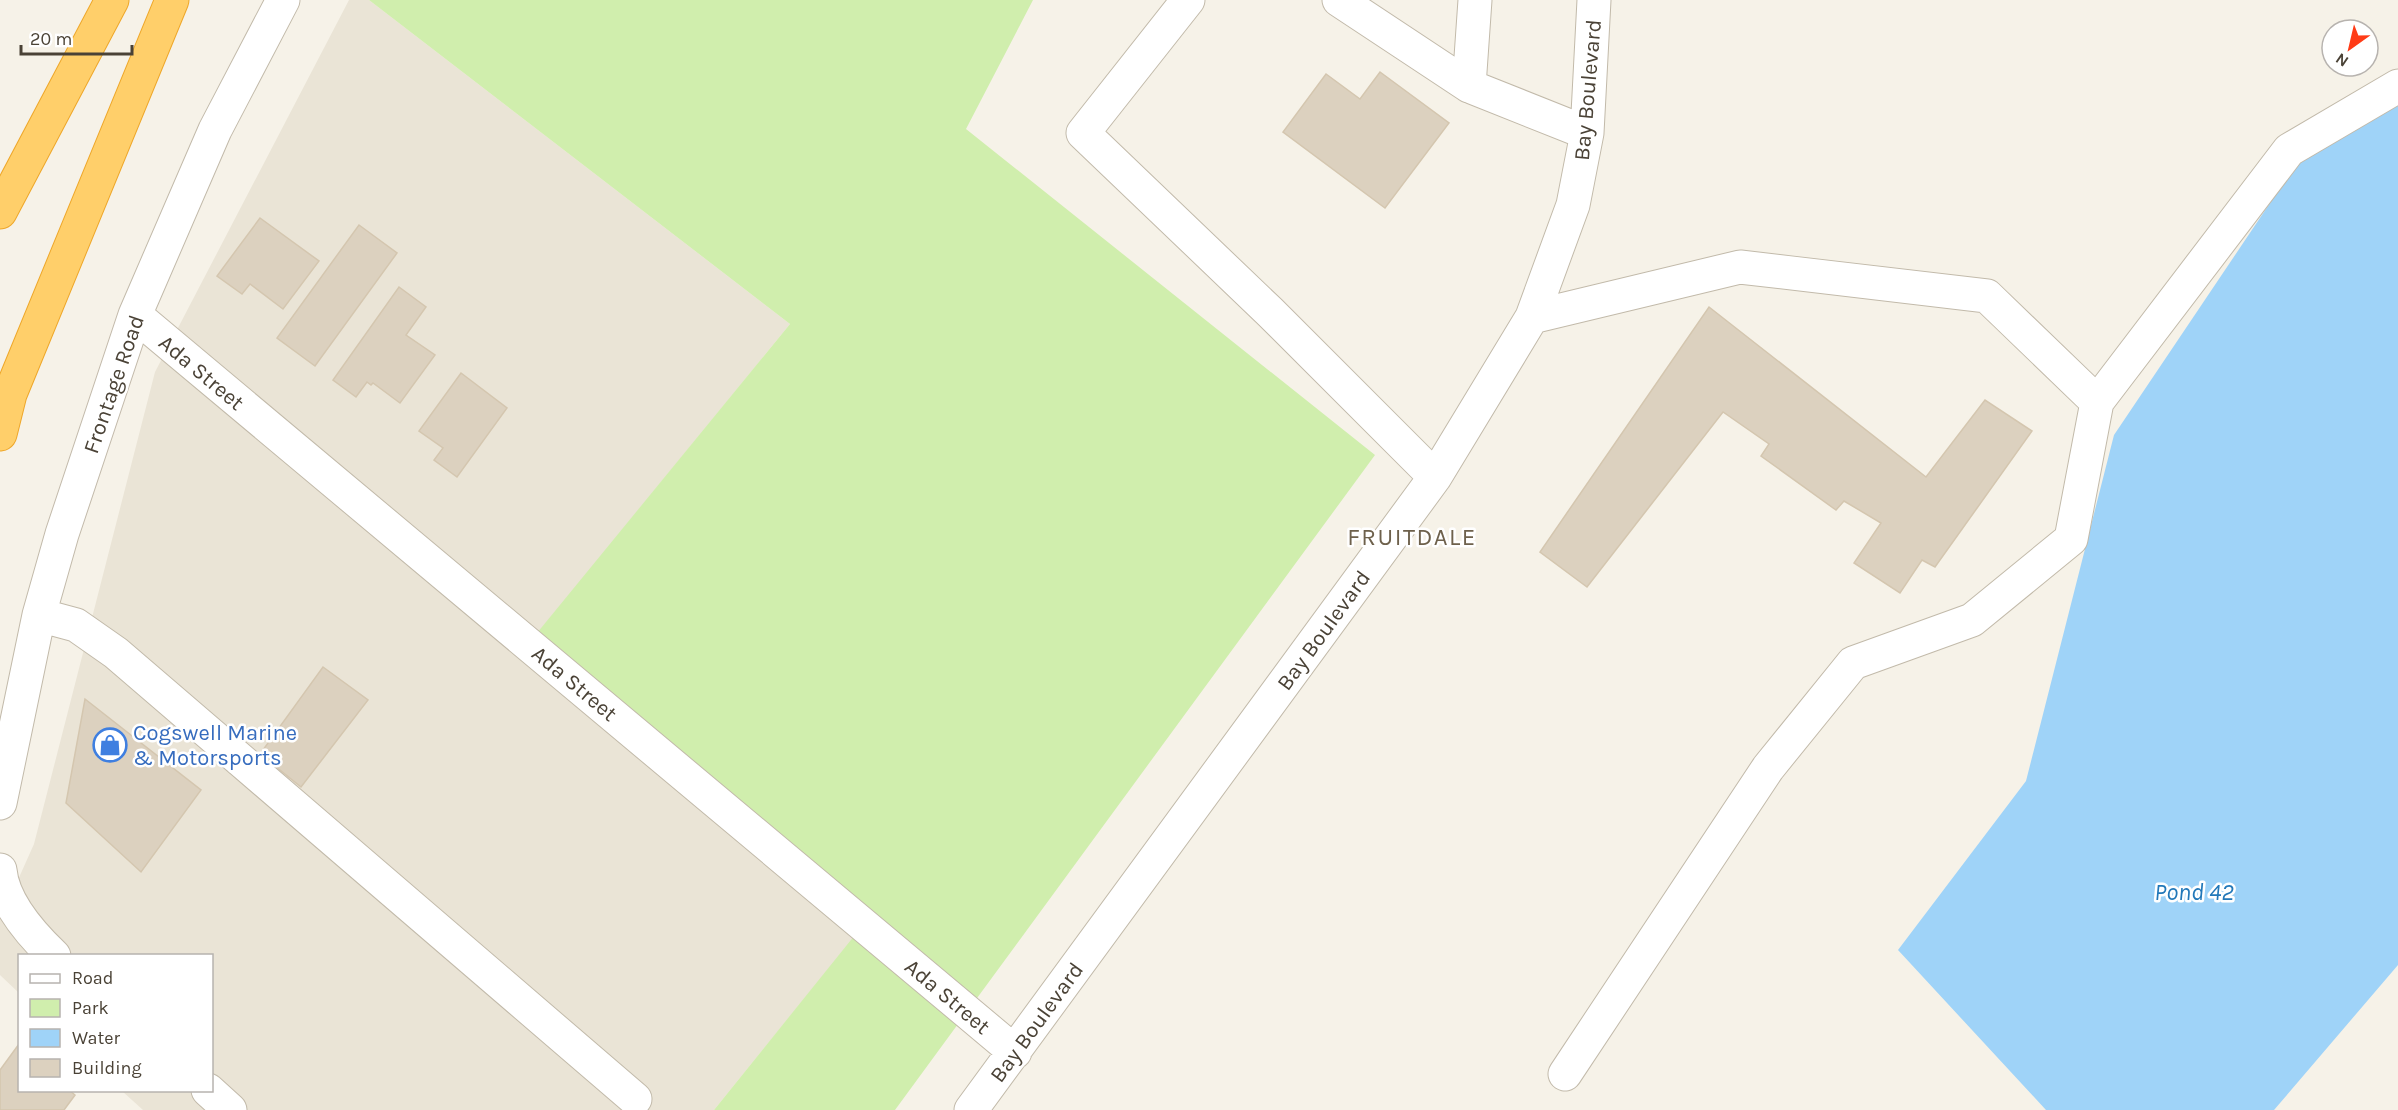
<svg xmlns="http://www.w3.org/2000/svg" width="2398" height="1110" font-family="Karla,sans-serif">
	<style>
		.residential { fill: #eae4d6 }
		.green { fill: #d0eead }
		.water { fill: #9fd3f8 }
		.building { fill: #dcd1bf; stroke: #d4c6af; stroke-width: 1.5 }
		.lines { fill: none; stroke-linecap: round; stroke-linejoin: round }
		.minor-casing { stroke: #c2baaa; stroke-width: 35 }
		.highway-casing { stroke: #eea72a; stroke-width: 35 }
		.minor { stroke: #fff; stroke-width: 33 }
		.highway { stroke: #ffcf6a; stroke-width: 33 }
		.labels { text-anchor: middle; stroke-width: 5; stroke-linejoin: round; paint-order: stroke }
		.street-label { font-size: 22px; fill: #4a4236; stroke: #fff }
		.shop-label { font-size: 22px; fill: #366cbe; stroke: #fff; text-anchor: start }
		.neighbourhood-label { font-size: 24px; letter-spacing: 1.5px; fill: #6e614c; stroke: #fff }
		.water-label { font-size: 24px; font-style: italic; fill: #2278b9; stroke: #fff }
	</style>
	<rect width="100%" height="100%" fill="#f6f2e8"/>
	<!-- residential -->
	<path class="residential" d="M349 0H369L790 324 529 644 864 925 714 1110H143L122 1091 212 1090V956H20L19 993 0 975V920L34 844 155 372Z"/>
	<!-- green -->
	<path class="green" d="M369 0H1033L966 129 1375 455 895 1110H714L863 925 528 644 790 324Z"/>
	<!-- water -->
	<path class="water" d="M2398 102V965L2274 1110H2046L1898 950 2026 781 2114 435 2301 157Z"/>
	<!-- building -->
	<path class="building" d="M1380 72 1449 123 1385 208 1283 132 1326 74 1360 99Z
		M260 218 319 261 283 309 250 284 242 294 217 276Z
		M359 225 397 253 315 366 277 338Z
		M399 287 426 307 406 335 435 355 400 403 373 383 371 385 367 382 356 397 333 380Z
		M1709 307 1926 477 1985 400 2032 431 1935 567 1922 560 1900 593 1854 563 1881 523 1844 501 1836 510 1761 456 1769 444 1723 412 1587 587 1540 552Z
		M461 373 507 408 457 477 434 460 443 448 419 431Z
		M323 667 368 700 301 787 260 754Z
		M85 699 201 790 141 872 66 803Z
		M19 1044 20 1090H69L75 1095 64 1110H0V1070Z"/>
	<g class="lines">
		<!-- minor casing -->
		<g class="minor-casing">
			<path id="minor" d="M1188 0 1083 133 1270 312 1435 477
				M1339 0 1469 86 1587 133
				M1469 86 1475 0
				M135 315 1015 1052
				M1532 317 1740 267 1987 296 2097 402 2071 539 1972 620 1853 663 1768 768 1565 1074
				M2097 402 2289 150 2398 86
				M39 615 76 625 116 653 635 1099
				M0 803 39 615 62 534 135 315 215 130 283 0
				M0 870C3 902 31 934 54 956
				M208 1090 230 1110
				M971 1110 1435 477 1532 317 1573 205 1587 133 1594 0"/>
		</g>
		<!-- highway casing -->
		<g class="highway-casing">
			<path id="highway" d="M0 212 112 0
				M0 434 10 394 172 0"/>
		</g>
		<!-- minor -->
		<use href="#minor" class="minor"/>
		<!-- highway -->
		<use href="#highway" class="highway"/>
	</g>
	<!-- icons -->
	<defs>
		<g id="shop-ring" transform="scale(1.725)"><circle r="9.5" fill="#fff" stroke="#3f7fe0" stroke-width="1.5"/><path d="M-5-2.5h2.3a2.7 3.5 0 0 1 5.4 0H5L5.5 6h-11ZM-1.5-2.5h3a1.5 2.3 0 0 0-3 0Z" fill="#3f7fe0"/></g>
	</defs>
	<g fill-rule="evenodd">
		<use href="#shop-ring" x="110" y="745"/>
	</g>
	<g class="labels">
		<!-- street labels -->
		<g class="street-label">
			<text transform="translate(1587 90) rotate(-85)" y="8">Bay Boulevard</text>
			<text transform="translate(202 372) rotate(40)" y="8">Ada Street</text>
			<text transform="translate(113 384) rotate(-71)" y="8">Frontage Road</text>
			<text transform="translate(1323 630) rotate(-54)" y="8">Bay Boulevard</text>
			<text transform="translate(575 683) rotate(40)" y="8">Ada Street</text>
			<text transform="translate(948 996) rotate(40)" y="8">Ada Street</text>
			<text transform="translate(1036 1022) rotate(-54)" y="8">Bay Boulevard</text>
		</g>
		<!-- shop labels -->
		<g class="shop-label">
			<text x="133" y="740">Cogswell Marine<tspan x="133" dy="25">&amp; Motorsports</tspan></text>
		</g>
		<!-- neighbourhood labels -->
		<g class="neighbourhood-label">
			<text x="1412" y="545">FRUITDALE</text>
		</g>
		<!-- water labels -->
		<g class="water-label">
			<text x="2194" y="900">Pond 42</text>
		</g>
	</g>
	<!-- legend -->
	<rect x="18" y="954" width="195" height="138" fill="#ffffff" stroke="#b7b3af" stroke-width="1.5"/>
	<rect x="30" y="974" width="30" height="9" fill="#ffffff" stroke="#b7b3af" stroke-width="1.5"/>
	<text x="72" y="984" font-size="18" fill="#4a4236">Road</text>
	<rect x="30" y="999" width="30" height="18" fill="#d0eead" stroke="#b7b3af" stroke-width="1.5"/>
	<text x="72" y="1014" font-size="18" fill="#4a4236">Park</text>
	<rect x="30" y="1029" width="30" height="18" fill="#9fd3f8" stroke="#b7b3af" stroke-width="1.5"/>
	<text x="72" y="1044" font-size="18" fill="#4a4236">Water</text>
	<rect x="30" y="1059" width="30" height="18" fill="#dcd1bf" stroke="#b7b3af" stroke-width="1.5"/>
	<text x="72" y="1074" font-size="18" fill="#4a4236">Building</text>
	<!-- north arrow -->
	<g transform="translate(2350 48) rotate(214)"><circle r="28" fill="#ffffff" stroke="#b7b3af" stroke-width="1.5"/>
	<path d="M0-4.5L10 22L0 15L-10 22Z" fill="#ff3b16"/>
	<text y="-9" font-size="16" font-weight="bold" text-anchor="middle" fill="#4a4236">N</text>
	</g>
	<!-- scale -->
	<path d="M21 45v9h111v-9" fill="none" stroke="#4a4236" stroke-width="3"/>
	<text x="30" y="45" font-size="18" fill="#4a4236" stroke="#ffffff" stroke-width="4.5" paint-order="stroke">20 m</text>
</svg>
